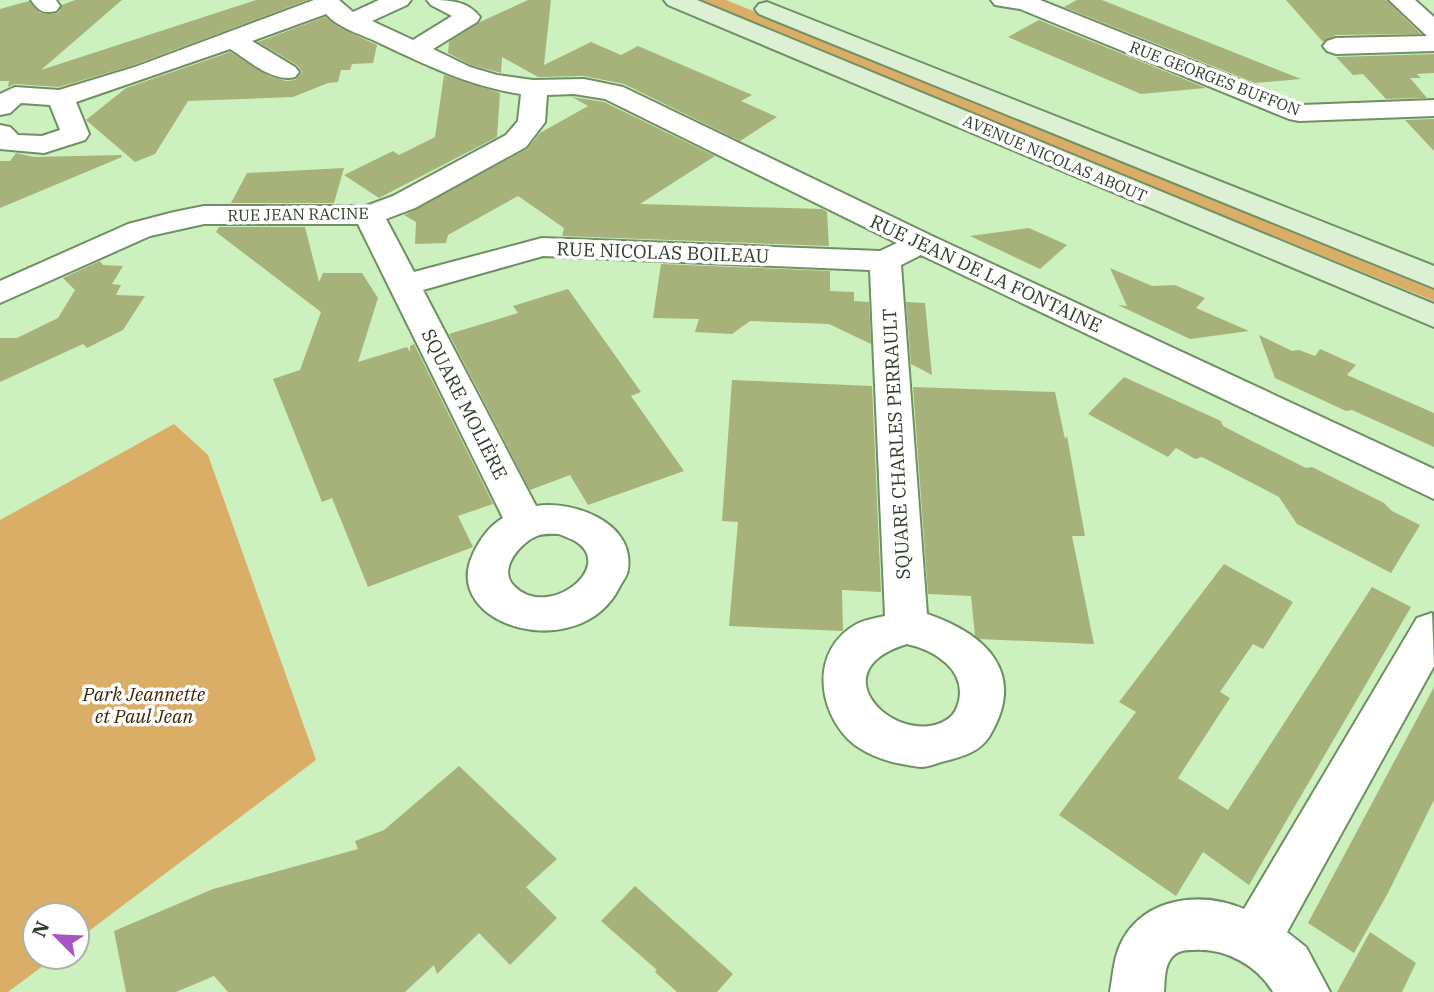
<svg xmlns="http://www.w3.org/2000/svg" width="1434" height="992" font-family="'IBM Plex Serif',serif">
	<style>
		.green { fill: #dbae68 }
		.building { fill: #a7b27a }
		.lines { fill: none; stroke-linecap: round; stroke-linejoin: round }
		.minor-casing { stroke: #6f9062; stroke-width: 4 }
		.secondary-casing { stroke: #6f9062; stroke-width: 4 }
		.minor { fill: #fff; fill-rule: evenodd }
		.secondary { fill: #dcf1d4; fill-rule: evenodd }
		.labels { text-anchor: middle; stroke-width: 7; stroke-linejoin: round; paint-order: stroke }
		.far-street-label { font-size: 16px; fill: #303e2a; stroke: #fff }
		.street-label { font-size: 19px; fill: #303e2a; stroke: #fff }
		.park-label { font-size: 19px; font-style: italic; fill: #3a2500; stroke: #fff }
	</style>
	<rect width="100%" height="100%" fill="#ccf1be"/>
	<!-- green -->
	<path class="green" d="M691 0H726L1434 290V301Z
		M174 424 208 455 316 760 77 940V915H35V957H55L8 992H0V520Z"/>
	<!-- building -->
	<path class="building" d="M75 0H122L41 70 256 0H307L134 65 59 87 15 84 8 87 9 81H0V9L29 1 40 13 52 14 58 13 62 5Z
		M528 0H551L544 65 591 42 621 55 638 46 752 95 741 101 777 117 740 141 624 84 584 76 538 77 502 57 501 73 498 72 471 65 448 53 449 42 480 22Z
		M1077 0H1102L1301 79 1255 83 1064 7Z
		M1286 0H1386L1421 34 1336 35 1323 42Z
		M325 17 340 28 377 45 373 63 352 64 350 70H341L338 82 328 83 293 97 188 101 155 154 135 162 86 120 126 88 230 52 269 76 286 81 295 80 302 72 297 65 258 42Z
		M1039 20 1206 88 1141 94 1008 37Z
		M1434 54V73L1417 74 1421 78H1410L1427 98 1386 99 1363 74 1353 75 1336 57Z
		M444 75 500 93 497 137 379 198 344 175 393 151 399 155 435 137Z
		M572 97 604 102 715 156 640 204 822 209 827 212 829 246 562 236 564 228 518 196 448 235 446 243 415 244 416 222 404 215 527 149 540 133 588 106Z
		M1434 119V151L1405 120Z
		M16 153 34 157 121 155 122 157 0 208V161H10Z
		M344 168 334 203H231L247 173Z
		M219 227H305L319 282 323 273H362L378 298 358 362 407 347 410 352V346L414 344 493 504 458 516 473 547 368 587 332 498 322 502 273 379 300 370 321 312 216 232Z
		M1029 228 1067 245 1040 269 970 236Z
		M100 261 103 265 123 266 112 284 121 285 116 295 145 296 123 330 87 348 83 344 0 382V338H17L58 318 75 290 63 278Z
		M661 264 830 271V291L854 292V301L869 302 871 344 829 324 750 321 732 334 695 332 699 319 653 318Z
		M1110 268 1152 286 1175 285 1205 298 1196 308 1249 331 1190 339 1118 305 1127 306Z
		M568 289 641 392 631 396 684 471 588 505 570 475 530 490 449 334 518 313 513 306Z
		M906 302 925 303 932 375 911 364Z
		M1259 335 1292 351 1299 350 1315 356 1320 349 1356 365 1347 375 1434 413V447L1352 410 1346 411 1275 378Z
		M1124 377 1221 421 1223 426 1252 441 1306 468 1312 467 1384 503 1392 511 1420 525 1391 573 1297 524 1279 497 1202 457 1195 459 1176 448 1168 457 1088 414Z
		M732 380 872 386 881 592 842 590 843 631 729 626 738 522 722 521Z
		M913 387 1055 392 1065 439 1067 436 1085 536H1072L1094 644 979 639 975 636 971 596 928 594Z
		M1224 564 1293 602 1263 649 1253 644 1220 692 1230 698 1178 778 1228 810 1372 587 1411 607 1249 885 1203 852 1176 896 1059 815 1136 712 1119 702Z
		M1434 687V800L1388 893 1354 953 1308 923Z
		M459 766 557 859 526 887 557 918 510 965 479 933 437 974 434 965 405 992H228L214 976 176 992H126L114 931 213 889 358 849 355 841 384 830Z
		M635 886 733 974 717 992H677L655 972 657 970 601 921Z
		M1370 932 1416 963 1402 992H1337Z"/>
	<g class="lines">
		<!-- minor casing -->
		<g class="minor-casing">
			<path id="minor" d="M31 0H56L60 6 56 11C43 14 39 11 31 0Z
				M314 0H339L353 12 379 0H411L407 5 372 21 413 40 452 16 431 5 427 0C448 0 467 0 480 17L477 22 433 49 470 67 497 75 533 80 584 79 623 87 932 236 1434 469V499L921 255 901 265 927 614C986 634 1028 673 989 737 980 751 964 756 949 760 940 762 931 766 923 767 916 767 909 765 902 764 884 761 863 753 849 740 817 708 811 651 855 625 863 620 876 618 885 616L870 270 543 256 423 290 536 506C572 500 635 522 628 569 628 575 622 582 619 588 579 666 439 626 473 554 480 539 489 526 503 518L358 224H204L150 236 0 303V281L128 224 174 212 204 206H366L393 196 506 135 518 121 521 94C467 86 422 63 373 40 357 33 337 27 326 14L252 41 295 67 299 72 295 77C273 83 248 60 230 49L76 102 89 134 85 140 44 153 0 149V125L10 127 18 135 42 136 60 130 50 105 21 103 10 113 0 115V94L15 87 59 90 135 67ZM574 94 605 99 897 243 880 251 542 238 414 272 386 219 415 208 526 147 545 122 547 95ZM559 534C565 537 573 539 578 543 614 569 547 620 514 586 497 569 521 542 537 536 544 533 552 534 559 534ZM907 644C934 650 966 669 959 701 957 708 955 714 948 719 901 751 814 672 907 644Z
				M991 0H1040L1302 105 1434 100V116L1299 121 1289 119 1020 9 995 5Z
				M1389 0H1415L1434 17V51L1336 54 1327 51 1323 46 1327 41 1336 38 1427 36Z
				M1432 613 1434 666 1287 932 1306 947 1330 992H1273C1257 965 1225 948 1194 950 1187 950 1179 950 1173 956 1164 965 1165 980 1164 992H1110C1113 974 1114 955 1123 939 1147 897 1202 891 1244 909L1417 618Z"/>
		</g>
		<!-- secondary casing -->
		<g class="secondary-casing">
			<path id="secondary" d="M664 0H697L1434 304V327L668 5Z
				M767 2 1434 266V288L759 14 755 9 759 4Z"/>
		</g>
		<!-- minor -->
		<use href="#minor" class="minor"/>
		<!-- secondary -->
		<use href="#secondary" class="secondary"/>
	</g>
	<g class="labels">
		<!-- far-street labels -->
		<g class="far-street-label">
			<text transform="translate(1215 78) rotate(21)" y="6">RUE GEORGES BUFFON</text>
			<text transform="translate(1055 158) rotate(23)" y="6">AVENUE NICOLAS ABOUT</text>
			<text transform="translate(298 214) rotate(-1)" y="6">RUE JEAN RACINE</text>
		</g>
		<!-- street labels -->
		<g class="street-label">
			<text transform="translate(663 252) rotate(2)" y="7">RUE NICOLAS BOILEAU</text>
			<text transform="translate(986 273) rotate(25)" y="7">RUE JEAN DE LA FONTAINE</text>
			<text transform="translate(465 404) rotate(63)" y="7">SQUARE MOLIÈRE</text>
			<text transform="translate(896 444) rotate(-93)" y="7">SQUARE CHARLES PERRAULT</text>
		</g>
		<!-- park labels -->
		<g class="park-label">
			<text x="144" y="701">Park Jeannette<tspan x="144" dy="22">et Paul Jean</tspan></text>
		</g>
	</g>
	<!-- north arrow -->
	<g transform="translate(56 936) rotate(294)"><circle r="33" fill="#ffffff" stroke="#acb2aa" stroke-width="2"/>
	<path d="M0-5L12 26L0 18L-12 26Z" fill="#a854c3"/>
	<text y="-10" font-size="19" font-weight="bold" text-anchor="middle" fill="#303e2a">N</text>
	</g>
</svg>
